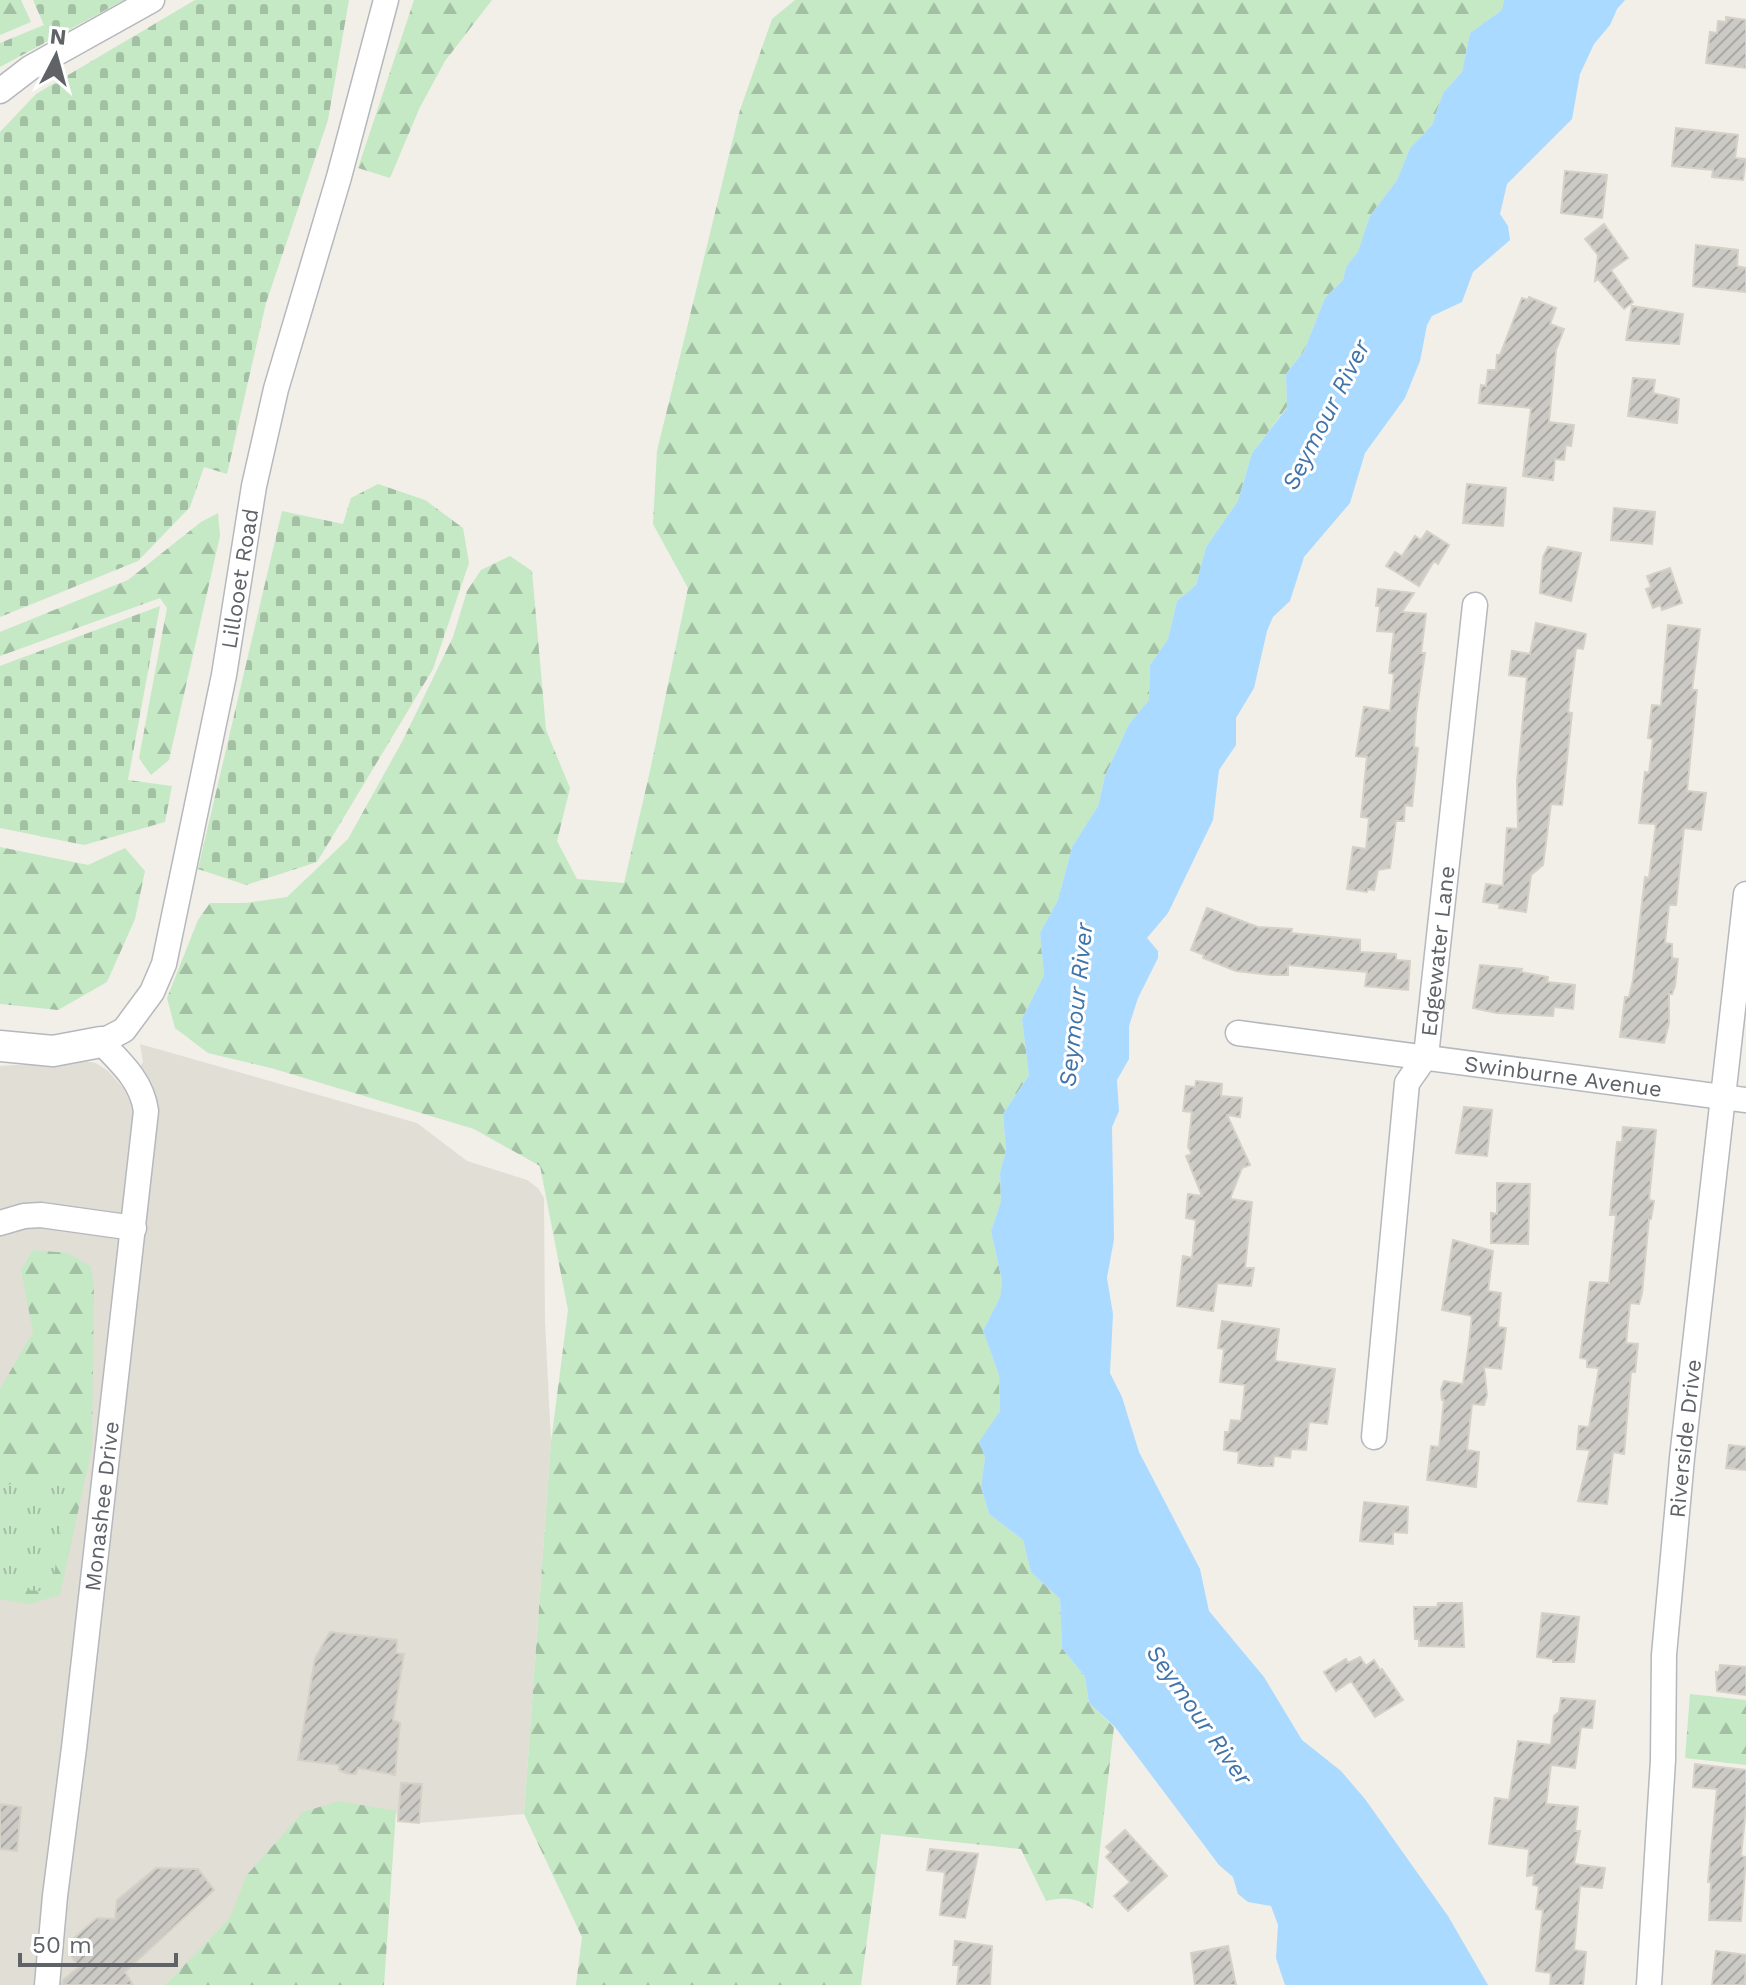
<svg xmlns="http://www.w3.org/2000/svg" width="1746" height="1985" font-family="'Work Sans',sans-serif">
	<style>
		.education { fill: #e1ded6 }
		.forest { fill: url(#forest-firs) }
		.cemetery { fill: url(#cemetery-stones) }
		.park { fill: url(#park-tufts) }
		.water { fill: #aadaff }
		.building { fill: url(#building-hatch); stroke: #d6d1c6; stroke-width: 2 }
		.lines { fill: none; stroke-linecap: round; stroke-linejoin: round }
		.minor-casing { stroke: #b5b8bc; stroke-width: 27 }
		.tertiary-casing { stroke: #b5b8bc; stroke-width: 33 }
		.minor { stroke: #fff; stroke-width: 24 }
		.tertiary { stroke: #fff; stroke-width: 30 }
		.labels { text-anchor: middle; stroke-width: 6; stroke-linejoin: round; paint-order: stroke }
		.street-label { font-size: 22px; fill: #5f6368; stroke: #fff }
		.water-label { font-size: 24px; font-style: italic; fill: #4174aa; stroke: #fff }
	</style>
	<defs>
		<pattern id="forest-firs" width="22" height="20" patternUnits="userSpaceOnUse" patternTransform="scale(2)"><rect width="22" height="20" fill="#c5e8c5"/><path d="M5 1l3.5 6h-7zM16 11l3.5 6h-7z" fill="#a3c0a4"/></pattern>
		<pattern id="cemetery-stones" width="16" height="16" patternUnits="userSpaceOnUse" patternTransform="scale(2)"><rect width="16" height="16" fill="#c5e8c5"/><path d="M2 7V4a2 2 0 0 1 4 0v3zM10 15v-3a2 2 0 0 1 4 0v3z" fill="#a3c0a4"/></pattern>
		<pattern id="park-tufts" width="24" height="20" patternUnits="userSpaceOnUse" patternTransform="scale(2)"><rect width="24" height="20" fill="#c5e8c5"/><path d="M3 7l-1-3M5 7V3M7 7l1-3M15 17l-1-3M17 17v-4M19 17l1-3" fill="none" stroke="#a3c0a4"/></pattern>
		<pattern id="building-hatch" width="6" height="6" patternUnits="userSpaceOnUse" patternTransform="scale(2)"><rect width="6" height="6" fill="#cccac5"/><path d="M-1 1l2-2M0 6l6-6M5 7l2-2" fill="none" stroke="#a9a8a4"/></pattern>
	</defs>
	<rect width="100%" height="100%" fill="#f1efe8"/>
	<!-- education -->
	<path class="education" d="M140 1044 417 1123 467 1161 527 1180 538 1188 544 1198 545 1321 551 1442 524 1814 419 1823 398 1821 396 1811 246 1876 231 1918 165 1985H0V1066L85 1061 96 1063 108 1071 125 1090 143 1062Z"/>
	<!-- forest -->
	<path class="forest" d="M0 0H21L31 22 0 35Z
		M414 0H492L445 61 420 107 390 178 358 168Z
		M795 0H1504L1502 10 1470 33 1462 72 1443 93 1432 125 1410 148 1397 180 1370 216 1359 252 1346 267 1343 280 1325 298 1304 351 1286 374 1287 407 1252 453 1238 501 1206 547 1196 585 1177 601 1168 639 1150 665 1149 700 1129 724 1105 776 1098 806 1072 847 1058 900 1040 933 1044 975 1022 1019 1029 1075 1003 1114 1006 1151 1000 1172 1001 1201 991 1231 1002 1281 1000 1297 983 1331 999 1375 1000 1411 980 1442 985 1457 981 1487 989 1514 1023 1540 1031 1572 1060 1599 1062 1648 1085 1677 1089 1703 1114 1727 1093 1909C1078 1898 1064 1896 1046 1901L1021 1849 881 1834 861 1985H576L582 1937 524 1814 551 1442 568 1310 540 1166 474 1129 271 1068 208 1053 175 1028 167 998 198 920 210 903H246L287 897 348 839 403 740 453 637 467 591 481 570 510 556 532 571 546 730 570 788 557 841 577 879 624 883 650 771 688 588 653 524 657 451 740 110 772 19Z
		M218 513 220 536 169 760 151 775 139 758 167 608 160 598 0 656V632L128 580 201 522Z
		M0 847 88 865 125 848 145 871 135 919 107 982 58 1010 0 1004Z
		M33 1250 68 1253 91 1267 94 1285 92 1447 60 1595 29 1604 0 1599V1389L33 1332 21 1270Z
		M1690 1694 1746 1700V1765L1685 1758Z
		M339 1801 396 1811 384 1985H165L230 1918 246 1876 303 1812Z"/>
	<!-- cemetery -->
	<path class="cemetery" d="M33 0H124L0 67V43L44 25Z
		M195 0H349L328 120 266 303 227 474 204 467 190 507 138 561 0 617V132L36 94Z
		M378 484 425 500 463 528 469 563 433 669 317 862 246 885 198 869 282 511 343 524 351 498Z
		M160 606 128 780 172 786 165 822 84 845 0 828V666Z"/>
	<!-- park -->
	<path class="park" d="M68 1469 52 1592 0 1588V1487Z"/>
	<!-- water -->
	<path class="water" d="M1504 0H1625L1617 9 1610 25 1594 44 1580 74 1572 119 1507 184 1500 214 1508 226 1510 240 1473 272 1462 302 1432 316 1427 325 1420 361 1405 398 1365 453 1350 503 1304 557 1290 601 1273 617 1267 631 1254 688 1236 718V745L1219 770 1213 820 1168 913 1147 938 1158 951V958L1138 998 1129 1026V1059L1117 1080 1119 1111 1112 1127 1114 1239 1107 1278 1113 1314 1110 1373 1122 1397 1139 1452 1200 1569 1209 1611 1264 1677 1302 1740 1341 1771 1365 1799 1448 1916 1488 1985H1285L1276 1958 1278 1925 1271 1906 1248 1902 1238 1894 1233 1877 1219 1865 1115 1727 1089 1703 1085 1677 1062 1648 1060 1599 1031 1572 1023 1540 989 1514 981 1487 985 1457 979 1442 1000 1411 999 1375 983 1331 1000 1297 1002 1281 991 1231 1001 1201 1000 1172 1006 1151 1003 1114 1029 1075 1022 1019 1044 975 1040 933 1058 900 1072 847 1098 806 1105 776 1129 724 1149 700 1150 665 1168 639 1177 601 1196 585 1206 547 1238 501 1252 453 1287 408 1286 374 1304 351 1325 298 1343 280 1346 267 1358 252 1370 216 1397 180 1410 148 1432 125 1443 93 1462 72 1470 33 1502 10Z"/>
	<!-- building -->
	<path class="building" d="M1726 17 1746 20V68L1706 63 1710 32 1717 33 1718 21 1726 22Z
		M1676 128 1738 135 1735 158 1746 159 1743 180 1712 177 1713 170 1672 166Z
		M1565 171 1607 175 1602 218 1561 213Z
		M1604 224 1628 258 1611 270 1633 302 1624 309 1598 279 1595 281 1598 255 1585 239Z
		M1696 245 1738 250 1737 266 1746 268V292L1693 286Z
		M1529 297 1556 308 1550 324 1564 329 1556 350 1549 422 1574 425 1571 446 1566 445 1564 460 1555 459 1553 480 1523 476 1531 408 1479 403 1481 385 1486 386 1488 370H1496L1497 355H1500L1522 298 1528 300Z
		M1632 306 1683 314 1679 344 1626 340Z
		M1633 378 1655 380 1653 393 1679 399 1677 423 1628 416Z
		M1467 484 1506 488 1503 526 1463 523Z
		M1614 508 1655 512 1652 544 1611 540Z
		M1427 531 1449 545 1438 564 1434 561 1419 586 1386 566 1395 552 1402 556 1415 536 1421 540Z
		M1548 547 1581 553 1571 601 1540 593 1543 557Z
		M1670 568 1682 603 1662 610 1660 605 1653 608 1646 589 1651 587 1647 576Z
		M1378 589 1414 593 1402 612 1426 614 1421 653H1425L1416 714 1414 747 1418 748 1412 806 1405 805 1404 821H1396L1390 868 1378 870 1374 890 1368 889 1367 892 1347 889 1353 847 1366 849 1369 818 1361 817 1367 757 1356 756 1364 707 1390 711 1394 674 1389 673 1394 632 1377 631 1380 606H1376Z
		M1536 623 1586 634 1583 649 1576 648 1568 712 1572 713 1562 805 1551 804 1543 865 1531 875 1526 912 1499 908 1500 904 1483 902 1486 884 1503 886 1507 828 1518 829 1517 781 1527 677 1509 675 1512 651 1530 654Z
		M1668 625 1700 629 1692 690H1697L1687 791 1706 793 1701 830 1684 828 1676 905H1669L1665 943 1672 944V958L1678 959 1675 986 1672 994H1669V1023L1664 1043 1620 1037 1625 997H1629L1633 980 1645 877 1649 878 1656 824 1639 823 1645 772 1649 773 1653 739 1648 738 1652 705 1661 706Z
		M1207 908 1258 927 1292 929 1291 933 1360 940V952L1396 954V960L1410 961 1408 990 1365 986 1367 972 1288 965V975H1273L1236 971 1203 958 1204 955 1191 950Z
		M1480 965 1522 969 1521 972 1548 977 1547 982 1575 985 1573 1009 1554 1007 1553 1016 1497 1013 1473 1008Z
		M1196 1081 1222 1084 1221 1096 1242 1098 1240 1117 1227 1115 1250 1165 1242 1168 1230 1199 1252 1202 1245 1268H1254L1251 1286 1217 1283 1213 1311 1177 1306 1183 1256 1192 1258 1196 1220 1186 1218 1188 1194 1202 1196 1186 1156 1192 1154 1188 1147 1192 1112 1183 1111 1186 1086 1195 1087Z
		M1464 1107 1492 1110 1487 1156 1456 1153Z
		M1623 1127 1656 1130 1649 1200 1654 1201 1651 1219H1649L1642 1293 1639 1304 1630 1303 1626 1343 1638 1344 1635 1372H1631L1624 1454 1613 1452 1607 1504 1578 1501 1590 1450 1577 1449 1579 1426 1589 1427 1599 1368 1587 1367V1359L1580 1358 1590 1282 1609 1283 1616 1215H1610L1617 1142H1622Z
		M1497 1183 1530 1184 1528 1244 1491 1243V1213L1497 1214Z
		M1453 1240 1493 1251 1488 1291 1501 1293 1498 1327 1506 1328 1501 1369 1484 1367 1487 1395 1484 1405 1472 1404 1467 1450 1479 1452 1476 1487 1427 1480 1431 1446 1439 1447 1444 1400H1442L1441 1390 1444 1381 1463 1384 1469 1343 1472 1316 1442 1310Z
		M1222 1321 1279 1329 1275 1361 1335 1369 1327 1424 1309 1422 1306 1450 1291 1449 1290 1458 1274 1456 1273 1466H1260L1238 1463 1239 1452 1224 1450 1225 1432H1229L1231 1420 1241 1421 1245 1385 1220 1382 1224 1349 1218 1348Z
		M1729 1445 1746 1447V1470L1726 1468Z
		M1364 1502 1408 1507 1407 1533 1393 1532V1544L1360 1541Z
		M1438 1603H1462L1464 1647 1419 1646V1639H1415L1414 1607H1437Z
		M1542 1613 1579 1617 1574 1662H1553V1659L1537 1657Z
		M330 1632 397 1640 396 1653 404 1654 393 1720 400 1723 395 1775 358 1768 356 1774H348L339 1770V1765L298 1760 315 1658Z
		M1360 1657 1366 1666 1374 1660 1380 1670 1382 1669 1403 1700 1375 1717 1351 1681 1336 1691 1324 1672 1346 1659 1348 1663Z
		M1720 1665 1746 1667V1695L1717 1691 1716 1672 1719 1673Z
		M1561 1698 1595 1701 1592 1728 1581 1727 1575 1768 1551 1765 1546 1804 1578 1807 1575 1831H1580L1574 1864 1605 1868 1602 1888 1580 1886 1574 1950 1586 1952 1583 1985H1550L1551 1973 1536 1971 1543 1910 1536 1909 1539 1886 1533 1885 1534 1875 1527 1876 1529 1849 1489 1844 1495 1798 1509 1800 1518 1741 1551 1745 1554 1716 1559 1712Z
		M1695 1764 1746 1770V1807L1741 1856 1746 1857 1741 1921 1709 1920 1711 1882H1708L1717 1789 1693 1787Z
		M401 1783 422 1784 419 1823 398 1821Z
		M0 1804 21 1807 17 1851 0 1849Z
		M1125 1830 1167 1876 1128 1911 1114 1896 1130 1882 1106 1857 1111 1852 1106 1847Z
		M930 1849 978 1854 965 1918 940 1915 945 1872 927 1870Z
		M156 1868 198 1869 214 1890 125 1972 133 1985H62L63 1980 79 1967 71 1956 74 1938 97 1918 115 1919 117 1900Z
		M955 1941 992 1946 990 1985H957L959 1965H953Z
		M1228 1946 1236 1985H1195L1191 1953Z
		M1716 1951 1746 1955 1745 1985H1712Z"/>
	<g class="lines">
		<!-- minor casing -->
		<g class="minor-casing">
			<g id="minor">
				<path d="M0 91 30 68 152 0"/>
				<path id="s1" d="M1238 1033 1746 1100"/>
				<path d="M0 1223 24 1216 41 1215 134 1228"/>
				<path id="s2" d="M1374 1437 1407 1083 1426 1056 1475 605"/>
				<path id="s3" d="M47 1985 55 1896 74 1748 146 1111C142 1081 121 1063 101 1042L124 1030 152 992 164 964 224 675 254 486 276 389 339 177 386 0"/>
				<path id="s4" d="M1649 1985 1663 1760 1664 1655 1682 1458 1746 894"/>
			</g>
		</g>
		<!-- tertiary casing -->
		<g class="tertiary-casing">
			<path id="tertiary" d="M0 1046 53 1051 101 1042"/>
		</g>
		<!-- minor -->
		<use href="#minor" class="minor"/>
		<!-- tertiary -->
		<use href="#tertiary" class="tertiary"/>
	</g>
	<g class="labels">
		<!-- street labels -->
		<g class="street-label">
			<text dy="8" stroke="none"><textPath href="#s3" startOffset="1460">Lillooet Road</textPath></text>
			<text dy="8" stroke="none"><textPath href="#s2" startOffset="494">Edgewater Lane</textPath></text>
			<text dy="8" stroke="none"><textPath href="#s1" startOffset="328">Swinburne Avenue</textPath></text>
			<text dy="8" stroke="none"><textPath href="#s4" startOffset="548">Riverside Drive</textPath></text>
			<text dy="8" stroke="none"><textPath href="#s3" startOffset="482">Monashee Drive</textPath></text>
		</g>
		<!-- water labels -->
		<g class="water-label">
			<text transform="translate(1326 415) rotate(-63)" y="8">Seymour River</text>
			<text transform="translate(1076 1005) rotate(-84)" y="8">Seymour River</text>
			<text transform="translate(1199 1715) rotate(55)" y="8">Seymour River</text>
		</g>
	</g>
	<!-- north arrow -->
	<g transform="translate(56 56) rotate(6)" stroke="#ffffff" stroke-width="6" paint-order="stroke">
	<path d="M0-6L14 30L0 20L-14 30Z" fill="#5f6368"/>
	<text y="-12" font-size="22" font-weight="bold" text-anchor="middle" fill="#5f6368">N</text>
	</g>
	<!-- scale -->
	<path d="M20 1953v12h156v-12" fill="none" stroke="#5f6368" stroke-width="4"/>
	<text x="32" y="1953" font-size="24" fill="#5f6368" stroke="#ffffff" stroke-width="6" paint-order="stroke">50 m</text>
</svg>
